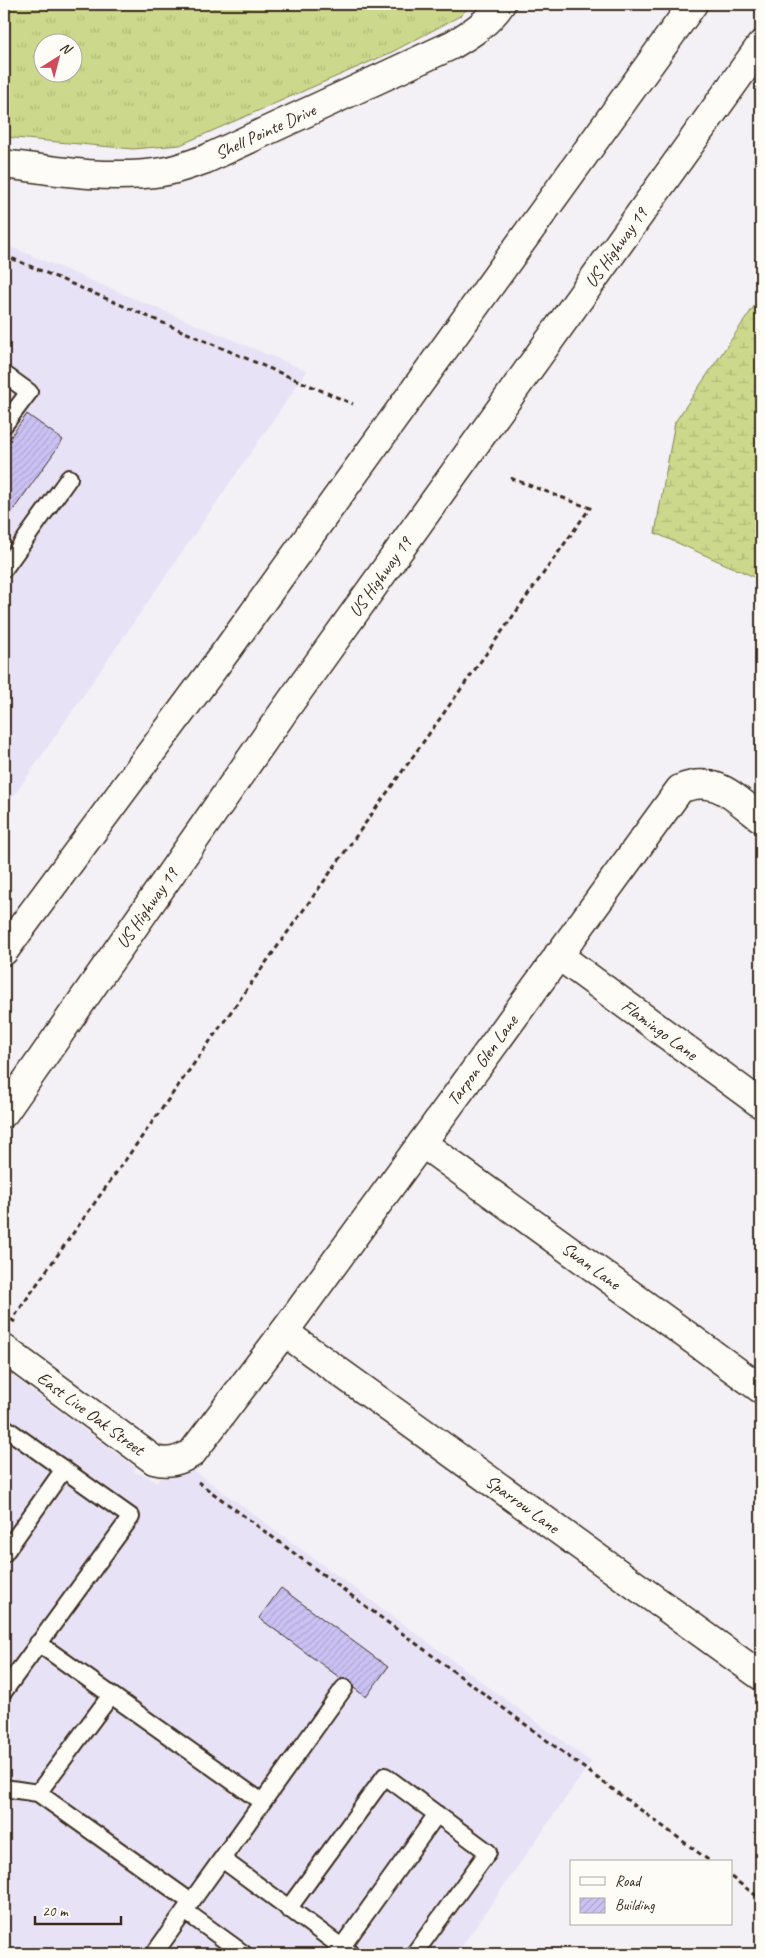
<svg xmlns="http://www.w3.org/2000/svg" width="765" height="1958" font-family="Caveat,sans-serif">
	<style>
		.built { fill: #e7e2f5 }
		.grass { fill: url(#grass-tufts); stroke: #848154; fill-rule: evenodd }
		.wetland { fill: url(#wetland-marsh); stroke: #848154 }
		.building { fill: url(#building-hatch); stroke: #3b2a1e }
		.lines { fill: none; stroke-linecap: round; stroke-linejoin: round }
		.lane-casing { stroke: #3b2a1e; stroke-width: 20 }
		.street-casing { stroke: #3b2a1e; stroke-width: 31 }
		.highway-casing { stroke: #3b2a1e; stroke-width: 31 }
		.path { stroke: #3b2a1e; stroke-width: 3; stroke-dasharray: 5 4; stroke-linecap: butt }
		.lane { stroke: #fdfcf7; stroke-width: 16 }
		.street { stroke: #fdfcf7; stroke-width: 28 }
		.highway { stroke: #fdfcf7; stroke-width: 28 }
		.labels { text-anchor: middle; stroke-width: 4; stroke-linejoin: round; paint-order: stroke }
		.street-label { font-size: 18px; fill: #3b2a1e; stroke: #fdfcf7 }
	</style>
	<defs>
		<pattern id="grass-tufts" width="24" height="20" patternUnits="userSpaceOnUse" patternTransform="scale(1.25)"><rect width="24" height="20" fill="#ccd88b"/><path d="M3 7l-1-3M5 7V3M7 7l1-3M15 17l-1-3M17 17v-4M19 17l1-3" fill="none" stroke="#b0ba78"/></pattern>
		<pattern id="wetland-marsh" width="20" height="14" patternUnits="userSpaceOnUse" patternTransform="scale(1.25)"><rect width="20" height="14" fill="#ccd88b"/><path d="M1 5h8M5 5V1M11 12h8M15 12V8" fill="none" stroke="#b0ba78"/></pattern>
		<pattern id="building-hatch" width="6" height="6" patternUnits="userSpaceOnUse" patternTransform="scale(1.25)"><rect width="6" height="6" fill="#cbc2f4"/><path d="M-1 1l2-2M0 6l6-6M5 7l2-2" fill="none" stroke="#afa7d1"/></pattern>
	</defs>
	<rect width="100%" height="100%" fill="#f3f0f6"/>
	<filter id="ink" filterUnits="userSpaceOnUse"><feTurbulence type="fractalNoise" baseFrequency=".02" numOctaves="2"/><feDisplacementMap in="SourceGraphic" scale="10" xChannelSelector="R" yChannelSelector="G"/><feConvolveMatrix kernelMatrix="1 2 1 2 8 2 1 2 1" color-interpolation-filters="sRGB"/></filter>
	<g filter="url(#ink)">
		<!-- built -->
		<path class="built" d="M4 244 307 371 4 810Z
			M4 1370 135 1467 134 1472 146 1475 156 1482 159 1478 177 1477 193 1470 591 1762 456 1954H4Z"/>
		<!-- grass -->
		<path class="grass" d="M4 4H472L460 16 390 53 180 145 133 149 4 137ZM42 42H72V72H42Z"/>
		<!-- wetland -->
		<path class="wetland" d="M761 296V580L655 533 675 422Z"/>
		<!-- building -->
		<path class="building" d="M27 414 63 440 4 523V446Z
			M281 1588 388 1667 366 1697 259 1618Z"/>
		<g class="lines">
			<!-- lane casing -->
			<g class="lane-casing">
				<path id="lane" d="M4 374 29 392 4 425
					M4 569 69 478
					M4 1427 131 1517 4 1691
					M4 1554 64 1469
					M38 1643 262 1802
					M4 1788 38 1793 191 1902 154 1954
					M38 1793 111 1695
					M222 1859 351 1954
					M191 1902 344 1688
					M288 1909 385 1776 488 1852 414 1954
					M185 1911 244 1954
					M341 1948 437 1814"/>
			</g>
			<!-- street casing -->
			<g class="street-casing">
				<g id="street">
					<path id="s1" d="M4 164C55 171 110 180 162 172 177 170 191 164 206 159L452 45C471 34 489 22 501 4"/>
					<path id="s2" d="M558 955 761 1104"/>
					<path id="s3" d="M422 1143 761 1389"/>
					<path id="s4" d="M284 1332 761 1676"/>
					<path id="s5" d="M4 1349 154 1460C168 1464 179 1461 192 1453L284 1332 680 789C716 774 734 798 761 818"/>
				</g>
			</g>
			<!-- highway casing -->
			<g class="highway-casing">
				<g id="highway">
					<path d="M4 951 227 650 693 4"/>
					<path id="s6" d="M4 1113 289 704 761 45"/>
				</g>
			</g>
			<!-- path -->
			<path class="path" d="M4 255 353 404
				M15 1322 12 1320 44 1274 590 508 510 478
				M198 1482 711 1862
				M731 1877 761 1899"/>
			<!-- lane -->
			<use href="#lane" class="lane"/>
			<!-- street -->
			<use href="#street" class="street"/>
			<!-- highway -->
			<use href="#highway" class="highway"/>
		</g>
	</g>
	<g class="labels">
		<!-- street labels -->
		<g class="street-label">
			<text dy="6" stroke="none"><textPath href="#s1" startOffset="270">Shell Pointe Drive</textPath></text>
			<text dy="6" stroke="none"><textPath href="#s6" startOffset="1060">US Highway 19</textPath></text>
			<text dy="6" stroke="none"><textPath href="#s6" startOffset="655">US Highway 19</textPath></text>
			<text dy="6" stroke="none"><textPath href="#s6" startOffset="250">US Highway 19</textPath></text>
			<text dy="6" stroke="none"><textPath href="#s2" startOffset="126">Flamingo Lane</textPath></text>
			<text dy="6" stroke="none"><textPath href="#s5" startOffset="715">Tarpon Glen Lane</textPath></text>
			<text dy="6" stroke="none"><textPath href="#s3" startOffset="209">Swan Lane</textPath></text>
			<text dy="6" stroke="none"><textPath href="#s5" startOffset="108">East Live Oak Street</textPath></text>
			<text dy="6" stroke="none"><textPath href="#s4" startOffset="294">Sparrow Lane</textPath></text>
		</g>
	</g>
	<!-- margin -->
	<rect width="765" height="1958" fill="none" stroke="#fdfcf7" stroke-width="20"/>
	<rect x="10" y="10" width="745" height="1938" fill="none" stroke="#3b2a1e" stroke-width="2" filter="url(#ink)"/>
	<!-- legend -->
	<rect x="570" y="1860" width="162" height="65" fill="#fdfcf7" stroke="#afa8a0"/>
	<rect x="580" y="1877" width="25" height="8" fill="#fdfcf7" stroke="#afa8a0"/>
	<text x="615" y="1886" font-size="15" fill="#3b2a1e">Road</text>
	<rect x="580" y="1898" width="25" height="15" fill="url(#building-hatch)" stroke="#afa8a0"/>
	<text x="615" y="1910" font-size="15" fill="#3b2a1e">Building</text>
	<!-- north arrow -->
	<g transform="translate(58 58) rotate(36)"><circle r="24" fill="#fdfcf7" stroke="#afa8a0"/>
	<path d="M0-4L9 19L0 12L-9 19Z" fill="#d1495b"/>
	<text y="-8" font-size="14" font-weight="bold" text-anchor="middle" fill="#3b2a1e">N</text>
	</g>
	<!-- scale -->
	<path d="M35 1916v8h86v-8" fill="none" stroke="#3b2a1e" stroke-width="2.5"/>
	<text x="42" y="1916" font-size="15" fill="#3b2a1e" stroke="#fdfcf7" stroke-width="4" paint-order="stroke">20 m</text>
</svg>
